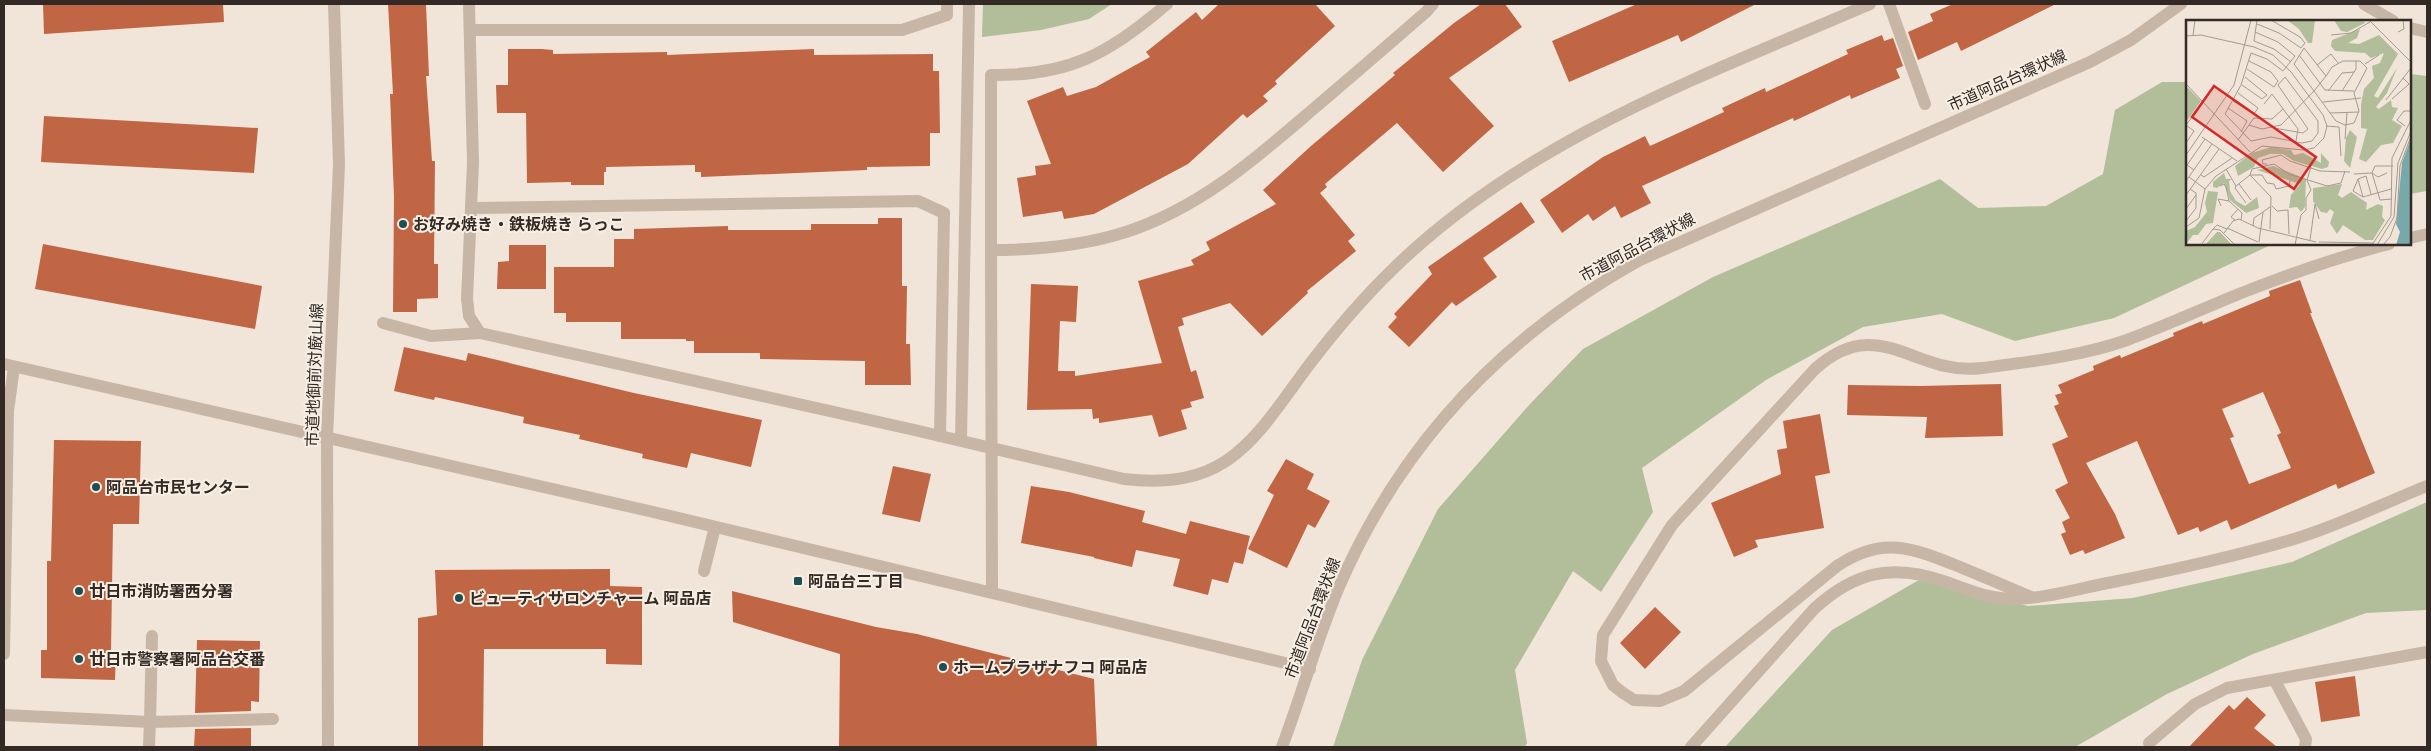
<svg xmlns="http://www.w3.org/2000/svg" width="2431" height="751" font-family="'Fira Sans','Noto Sans JP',sans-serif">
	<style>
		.green { fill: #b1be99 }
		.building { fill: #c06645; fill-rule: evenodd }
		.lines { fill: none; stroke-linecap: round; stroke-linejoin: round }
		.service { stroke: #c7b5a5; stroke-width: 12 }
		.pedestrian { stroke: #c7b5a5; stroke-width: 12 }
		.minor { stroke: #c7b5a5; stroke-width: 12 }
		.tertiary { stroke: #c7b5a5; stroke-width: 12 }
		.poi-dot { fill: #1e4d52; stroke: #f8efe4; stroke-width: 2 }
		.labels { text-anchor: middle; stroke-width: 4; stroke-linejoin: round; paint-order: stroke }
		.street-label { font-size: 16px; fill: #332a26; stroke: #f8efe4 }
		.poi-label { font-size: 16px; font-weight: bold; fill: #332a26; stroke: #f8efe4; text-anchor: start }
		.inset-road { fill: none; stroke: #a49a91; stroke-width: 1 }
		.view { fill: #d62828; fill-opacity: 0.15; stroke: #d62828; stroke-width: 2.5 }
		.inset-edge { fill: none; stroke: #332a26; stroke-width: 2.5 }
	</style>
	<rect width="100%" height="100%" fill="#f0e5d8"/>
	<!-- green -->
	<path class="green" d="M983 4H1112L1089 19 1041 30 982 37Z
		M2410 74 2427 76V191L2410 194Z
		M2162 82H2187V244H2273L2114 318 2015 341 1942 314 1863 327 1766 380 1642 468 1653 512 1601 592 1573 571 1515 670 1527 743 1525 747H1333L1362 660 1438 509 1530 404 1583 349 1713 277 1940 179 1978 208 2046 206 2103 174 2115 110Z
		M2427 502V610L2366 613 2253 654 2167 694 2075 747H1725L1832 630 1919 580 2028 606 2133 598 2292 562Z"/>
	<!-- building -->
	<path class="building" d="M43 4H223L224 22 44 34Z
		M388 4H426L429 76H426L432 161H435L434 264H438V298L417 299V312H393L394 197 390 94H393Z
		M1219 4H1315L1335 26 1275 81 1277 84 1263 96 1268 101 1247 118 1243 114 1188 164 1094 214 1064 219 1062 211 1023 217 1017 178 1036 175 1035 166 1051 164 1027 101 1063 87 1067 96 1096 87 1150 57 1146 52 1196 12 1202 20Z
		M1481 4H1505L1522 27 1449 78 1494 126 1443 172 1397 123 1325 184 1327 187 1320 193 1355 235 1348 241 1356 251 1307 291 1308 293 1262 336 1230 303 1182 318 1184 325 1178 327 1191 372 1196 370 1204 398 1190 402 1192 407 1181 410 1187 429 1159 437 1152 415 1099 423V418L1093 419 1092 409 1027 410 1031 284 1078 286 1076 322 1060 321 1058 371H1075V376L1162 363 1138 281 1194 265 1191 260 1210 250 1206 242 1276 204 1263 190 1311 146 1395 75 1393 73 1454 23Z
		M1637 4H1756L1681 42 1678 35 1569 82 1552 41Z
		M1953 4H2056L1961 51 1957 42 1918 60 1908 32 1933 21 1930 14Z
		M1882 35 1884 41 1893 38 1903 66 1896 69 1900 78 1851 99 1850 95 1794 121 1793 118 1642 186 1651 203 1621 218 1615 206 1593 221 1588 214 1562 233 1540 200 1603 157 1645 136 1650 146 1724 112 1722 108 1765 88 1766 92 1848 54 1846 50Z
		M508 49H542L553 50V54L667 52V55L814 49V55L933 54V71H939L940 133H930V166L867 167V170L701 177V172H695V165L606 167V172H604V185H571V182L527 183 526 113H497L496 85H508Z
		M44 116 258 128 254 173 41 162Z
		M1521 202 1535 222 1483 258 1497 277 1456 306 1452 302 1409 347 1388 327 1397 317 1394 314 1432 274 1428 267Z
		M878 218H902V286H907L906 344H910L911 385H865V361L760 359V353H694V341H686V339H621V322H566V313H554V267H614V239H634V229L728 226V230H811V224H878Z
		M43 244 262 286 255 329 35 289Z
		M509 245H546V289H497L498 262 509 261Z
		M2300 280 2312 313H2310L2375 473 2338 489 2336 484 2231 530 2227 520 2200 532 2198 527 2178 535 2137 441 2086 463 2115 514 2125 538 2085 554 2083 550 2070 555 2061 534 2066 532 2062 522 2070 518 2055 490 2068 483 2052 444 2068 437 2054 406 2059 404 2055 395 2062 393 2058 385 2094 370 2093 366 2120 355 2121 358 2174 336 2173 333 2202 321 2203 324 2270 296 2269 291ZM2263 392 2281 433 2277 435 2291 468 2249 484 2230 438 2234 437 2222 409Z
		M404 347 466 361 468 353 634 393 762 420 751 467 691 453 687 468 642 458 643 454 579 439 580 435 523 423 524 417 435 397 434 400 394 391Z
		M2001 384 2003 436 1925 438 1927 417 1847 415 1848 385 1921 386Z
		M1820 414 1830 473 1815 476 1824 528 1755 540 1758 547 1734 557 1711 503 1781 474 1777 450 1787 448 1783 421Z
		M54 440 141 441 139 524H113L111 651H116L115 680 41 678V650H47V561H51Z
		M1286 459 1314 474 1307 489 1330 501 1315 528 1308 524 1287 568 1248 549 1274 495 1267 491Z
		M893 466 931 474 920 522 882 514Z
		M1031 486 1069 492 1145 511 1142 522 1186 534 1190 521 1250 536 1243 564 1234 562 1228 583 1212 579 1208 595 1173 586 1180 559 1136 550 1132 567 1094 558V557L1021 543Z
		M610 569V586L642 587V665L606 664V649H484L483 747H418V618L437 615 435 570Z
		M732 591 876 627 917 634 1094 679 1097 747H839L840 654 733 622Z
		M1655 607 1681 632 1645 669 1620 643Z
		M197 640 260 641 259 702 251 701V711L195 713Z
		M2355 676 2360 716 2321 722 2315 682Z
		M2247 697 2266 715 2254 728 2277 747H2189L2229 705 2234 710Z
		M251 728V747H194L195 729Z"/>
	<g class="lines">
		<!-- service -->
		<path class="service" d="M704 571 715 527"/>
		<!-- pedestrian -->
		<path class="pedestrian" d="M1889 4 1925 104
			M383 323 431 336 480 333
			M961 440 969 4
			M150 722 273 719"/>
		<!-- minor -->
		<path class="minor" d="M2364 4 2393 21
			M2410 28 2427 32
			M470 30H902L947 15V4
			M471 208 918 201 944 213 940 436
			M2410 238 2427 234
			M991 250V75C1069 76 1109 54 1167 4
			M2031 597C2008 587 1984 577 1960 567 1913 548 1883 535 1837 566L1684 691 1660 701 1634 700 1623 693 1613 685 1601 661 1603 635 1672 525 1815 369C1879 311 1915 377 1982 368 2029 362 2082 356 2127 340 2168 325 2208 306 2249 290 2295 272 2342 256 2389 244
			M2275 681 2306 739 2305 747
			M4 715 150 722 152 636
			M2149 743 2195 704 2227 688 2427 652
			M149 747 150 722
			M1691 747 1814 609C1855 571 1894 563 1946 582 1968 590 1989 599 2012 599 2045 599 2080 588 2113 582 2173 570 2234 557 2294 539 2338 526 2384 503 2427 486"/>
		<!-- tertiary -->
		<path class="tertiary" d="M469 4 473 163 467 299 469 316 480 333 910 429 1124 479C1229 491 1254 439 1309 365 1335 331 1362 299 1393 269 1526 139 1703 76 1870 4
			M4 364 649 511 1310 669
			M992 593 991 250C1037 250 1082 246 1126 232 1199 208 1254 160 1311 111 1350 78 1388 45 1426 12L1433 4
			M4 654 8 411 14 367
			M328 747 327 438 339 165 334 4
			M1282 747C1302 694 1317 639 1339 587 1401 443 1503 336 1640 260L2090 62 2131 40 2181 4"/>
	</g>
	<!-- markers -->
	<g class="poi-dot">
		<circle cx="403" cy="224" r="5"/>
		<circle cx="96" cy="487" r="5"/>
		<rect x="793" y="576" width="10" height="10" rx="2.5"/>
		<circle cx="79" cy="591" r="5"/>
		<circle cx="459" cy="598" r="5"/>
		<circle cx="79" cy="659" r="5"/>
		<circle cx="943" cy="667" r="5"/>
	</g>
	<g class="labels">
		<!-- street labels -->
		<g class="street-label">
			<text transform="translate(2007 80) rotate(-24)" y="6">市道阿品台環状線</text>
			<text transform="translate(1637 247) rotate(-28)" y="6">市道阿品台環状線</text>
			<text transform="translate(314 375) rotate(-88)" y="6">市道地御前対厳山線</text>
			<text transform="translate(1312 618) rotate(-69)" y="6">市道阿品台環状線</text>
		</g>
		<!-- poi labels -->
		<g class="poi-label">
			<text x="413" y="230">お好み焼き・鉄板焼き らっこ</text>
			<text x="106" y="493">阿品台市民センター</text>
			<text x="808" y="587">阿品台三丁目</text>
			<text x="89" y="597">廿日市消防署西分署</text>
			<text x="469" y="604">ビューティサロンチャーム 阿品店</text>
			<text x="89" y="665">廿日市警察署阿品台交番</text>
			<text x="953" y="673">ホームプラザナフコ 阿品店</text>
		</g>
	</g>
	<!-- overview -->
	<g transform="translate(2186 20)">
		<rect width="225" height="225" fill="#f0e5d8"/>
		<path d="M101 0H129L126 23H122L113 9ZM148 0H177L179 3 161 12 155 11ZM174 9 171 18 162 23 173 24 193 15 212 34 188 76 192 78 211 48 201 73 190 87 193 89 205 80 206 87 212 88 206 100 216 106 207 123 195 125 180 142 173 139 181 109 175 108V84L178 69 188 58 186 46 194 43 198 33 185 38 179 33 149 31 145 26 146 20ZM0 66 15 81 0 102ZM164 110 171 117 164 148 158 141 160 118ZM85 127 105 130 108 135 117 133 135 143V133L143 142 142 147 136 149 108 141 97 134H84L72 138 68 147 52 156 49 146 66 133ZM87 146 120 159 119 187 115 192 111 187 103 188 105 175 114 164 71 150ZM38 153 40 159H46L43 161 44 171 50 181 59 186 71 177 73 188 60 193 44 180 38 163 31 168 27 167V162ZM156 164 152 175 156 178 165 172 181 183 180 190 192 184 197 186 196 197 199 200 187 220H179L157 205 151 214 144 203 148 192 144 189 141 193 135 192 127 181V168ZM22 171 32 172 27 203 20 204 12 215H7L0 224V211L9 207 21 192 19 183ZM31 212H34L46 225H19Z" fill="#b1be99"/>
		<path d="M225 118V225H210L214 212 210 204 216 143Z" fill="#79a8ab"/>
		<path class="inset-road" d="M71 0 68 21 88 29 105 42M183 0 225 42M71 4 93 13 115 28 119 23 114 17 85 0M69 12 92 22 109 36 97 51 81 39 65 33 55 65 39 94 65 121 85 117 116 123 126 121 132 113V101L99 57 92 65 122 109 117 113 88 108M212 12 218 9 217 0M7 15 9 0M145 15 165 13 184 2M0 16 15 15 68 27 87 35 105 52 137 95 141 106 138 118 128 128 117 130 76 126 30 156 19 169 13 198 0 207M113 35 139 70 168 71M179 44 193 35M131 45 145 34 152 43M61 49 88 67 92 61 85 52 63 41M0 64 64 132M56 65 76 79 81 75 59 57M142 71 156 53 168 52M156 71 170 49V41M206 79 223 64 217 58M200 80 225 48M47 81 68 94 72 88 52 73M137 82 175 78M78 84 86 74 112 109 110 121M42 88 61 101 55 112M144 93 173 92M0 105 18 81M63 105 68 98 86 99 97 89M140 106 153 107 155 136M219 106 211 100 218 91H225M16 117 51 141M159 119 161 92M52 120 63 105 76 109 95 105 128 71 140 56 146 47 157 41H174L181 48 168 73 173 91 168 103 159 105 150 101 144 93 128 71 108 44 118 28 140 56M0 123 8 111 0 105M0 135 48 65 65 0M81 144H77L76 140 95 135 104 141 134 151 164 152M40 149 50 166 64 155 66 149 88 144 103 154 141 166 155 163 159 151M8 150 1 145 19 119M186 153 194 180 206 179M186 153 192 157 201 153M168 154 186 153 189 146H207M15 155 18 157 46 138M64 155 85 177 84 209M65 155H76L81 163 88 164 90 169 103 166 104 161M3 157 19 169M172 159 177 177M0 161 26 124M53 164 65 180M34 166 38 164 40 167 43 181M50 166 49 168 60 183M185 174 180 156 172 159 167 171 177 177 205 169M0 175 33 129M129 184 133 199M35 186 32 179 43 181 56 193 55 200M86 186 91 191 102 190 103 214M0 189 10 175M49 200 45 197 52 189M0 201 10 188V173L4 169M67 206 68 198 77 192M41 208 72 222M27 209 31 205 41 209M38 213 47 201 53 199 72 208 130 222M124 220 129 184M73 222 77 192 84 187M133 222 187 223M15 225 27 209 34 210 49 225M109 225 115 195 120 190V178L125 170 121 160 125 147M186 225 205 196 206 138 225 100M191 225 208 197 212 143 225 111M197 225 204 217 211 198 214 146 225 116"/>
		<path class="view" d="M28 66 130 137 108 169 6 97Z"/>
		<rect width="225" height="225" class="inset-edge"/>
	</g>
	<!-- border -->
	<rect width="2431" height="751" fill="none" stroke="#332a26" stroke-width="10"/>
</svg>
